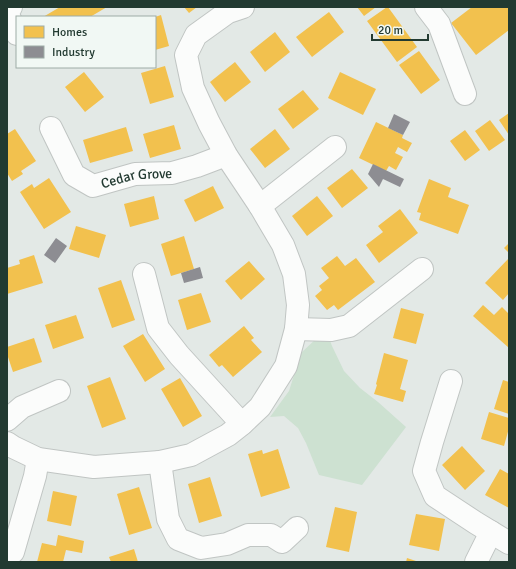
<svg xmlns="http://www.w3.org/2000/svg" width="516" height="569" font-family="Signika,sans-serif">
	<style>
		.green { fill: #cde1d1 }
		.homes { fill: #f2c14e }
		.industry { fill: #8d8d92 }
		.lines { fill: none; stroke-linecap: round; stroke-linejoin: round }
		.street-casing { stroke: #c0c5c3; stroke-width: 24 }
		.secondary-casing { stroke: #bfc6c3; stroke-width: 24 }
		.street { stroke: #fbfcfb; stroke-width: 22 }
		.secondary { stroke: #fbfcfb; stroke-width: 22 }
		.labels { text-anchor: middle; stroke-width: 4; stroke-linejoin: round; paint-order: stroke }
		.street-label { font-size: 14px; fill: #223a31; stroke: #f1f8f4 }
	</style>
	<rect width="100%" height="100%" fill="#e3e9e6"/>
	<!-- green -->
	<path class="green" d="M318 337 329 338 332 346 344 371 360 388 378 402 406 427 362 485 319 475 306 443 298 428 284 416 270 417 289 391 301 353Z"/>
	<!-- homes -->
	<path class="homes" d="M60 7H107L90 17H43Z
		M184 7H197L189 13Z
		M357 7H376L364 16Z
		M387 7H388L417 47 397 62 367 21Z
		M472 7H509V30L476 55 451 23Z
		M329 12 344 32 312 57 296 37Z
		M161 15 169 46 155 50V17Z
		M275 32 290 52 265 72 250 52Z
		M419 51 440 80 421 94 399 65Z
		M235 62 251 82 225 102 210 82Z
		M165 66 174 97 150 104 141 73Z
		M84 72 104 97 85 112 65 87Z
		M340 72 376 89 363 115 328 98Z
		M303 90 319 109 293 129 278 109Z
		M509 113V135L499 120Z
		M490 120 505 140 489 151 475 131Z
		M376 122 403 135 402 138 412 143 407 152 398 147 395 153 403 157 396 170 389 166 386 171 359 158Z
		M174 125 181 149 150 158 143 134Z
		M126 127 133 151 90 163 83 140Z
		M15 129 36 161 21 171 23 174 12 181 7 173V134Z
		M275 129 290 149 265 168 250 149Z
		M465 130 480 150 465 161 450 141Z
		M352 169 368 188 342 208 327 188Z
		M49 178 71 212 44 229 20 192 32 184 34 188Z
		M429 179 451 188 448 197 469 205 458 234 419 220 421 213 417 212Z
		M213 186 224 208 195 222 184 200Z
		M154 196 159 219 130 227 124 204Z
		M317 196 333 216 307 236 292 216Z
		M400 209 418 233 379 263 366 245 383 232 378 226Z
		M76 226 106 235 99 258 69 249Z
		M184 236 194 269 171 276 161 244Z
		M509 243V253L504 248Z
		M34 255 43 283 7 294V268L20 264 19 260Z
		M337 256 345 266 356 258 375 282 338 310 334 305 327 310 315 296 322 290 319 286 329 278 321 268Z
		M509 258V293L503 300 485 283Z
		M249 261 265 279 241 300 225 281Z
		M121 280 135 320 112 328 98 288Z
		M201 293 211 322 187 330 178 300Z
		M483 305 494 315 502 307 509 314V348L473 316Z
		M401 308 424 314 416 344 393 338Z
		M76 315 84 338 53 349 45 325Z
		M244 326 254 338 251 340 262 352 233 377 222 365 219 367 209 355Z
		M143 334 165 369 145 382 123 346Z
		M34 338 42 362 13 372 7 354V347Z
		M384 353 408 360 400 389 406 391 403 402 374 394 377 385 376 384Z
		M110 377 126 419 102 428 87 386Z
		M180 378 202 416 183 427 161 389Z
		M503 380 509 382V414L494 409Z
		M489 412 509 418V428L504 446 481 439Z
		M462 446 485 471 465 490 442 465Z
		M278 449 290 488 261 497 248 454 262 450 263 454Z
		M500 469 509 474V508L485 495Z
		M210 477 222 516 199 523 188 484Z
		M139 487 152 528 129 535 117 494Z
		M53 491 77 496 71 526 47 521Z
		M335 507 357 512 349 552 326 547Z
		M416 514 445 519 439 551 409 545Z
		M58 535 84 541 82 553 66 550 63 562H37L42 543 56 546Z
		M134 549 138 562H111L109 557Z
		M407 558 419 562H406Z"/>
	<!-- industry -->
	<path class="industry" d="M394 114 410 122 403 135 388 128Z
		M373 164 404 179 400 187 383 179 379 187 368 174Z
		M56 238 67 246 55 263 44 255Z
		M200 267 203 278 184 283 181 273Z"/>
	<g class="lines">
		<!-- street casing -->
		<g class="street-casing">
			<g id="street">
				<path d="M426 7 439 24 465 94"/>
				<path d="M7 13 17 34"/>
				<path id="s1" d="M51 128 74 175 93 186 135 174 172 173 197 166 226 155"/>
				<path d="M260 206 335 147"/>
				<path d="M144 274 158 328 179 355 242 424"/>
				<path d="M296 329 331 330 349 326 422 269"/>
				<path d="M451 381 432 442 424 471 435 496 476 523 509 543"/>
				<path d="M7 420 22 407 59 391"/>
				<path d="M7 443 13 447 38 459 94 467 160 462 191 455 228 435 242 424 260 407 286 366 296 329 298 305 294 274 283 245 260 206 226 155 209 123 193 88 186 55 196 35 228 12 243 7"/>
				<path d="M160 462 168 519 178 539 201 548 227 544 248 535H271L282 542 297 528"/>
				<path d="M13 552 35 476 38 459"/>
				<path d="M476 562 491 532"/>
			</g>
		</g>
		<!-- secondary casing -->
		<g class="secondary-casing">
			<path id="secondary" d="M7 9 11 7"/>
		</g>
		<!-- street -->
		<use href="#street" class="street"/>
		<!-- secondary -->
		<use href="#secondary" class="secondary"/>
	</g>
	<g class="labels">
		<!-- street labels -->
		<g class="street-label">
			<text dy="5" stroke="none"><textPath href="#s1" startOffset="119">Cedar Grove</textPath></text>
		</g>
	</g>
	<!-- border -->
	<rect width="516" height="569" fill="none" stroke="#223a31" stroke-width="16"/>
	<!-- legend -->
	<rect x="16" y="16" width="140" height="52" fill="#f1f8f4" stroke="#9eaca6"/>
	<rect x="24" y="26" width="20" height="12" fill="#f2c14e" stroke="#9eaca6"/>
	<text x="52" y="36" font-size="12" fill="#223a31">Homes</text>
	<rect x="24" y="46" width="20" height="12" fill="#8d8d92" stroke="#9eaca6"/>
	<text x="52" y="56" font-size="12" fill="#223a31">Industry</text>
	<!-- scale -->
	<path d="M372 34v6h56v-6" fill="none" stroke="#223a31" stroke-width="2"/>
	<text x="378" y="34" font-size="12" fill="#223a31" stroke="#f1f8f4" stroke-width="3" paint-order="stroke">20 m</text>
</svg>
